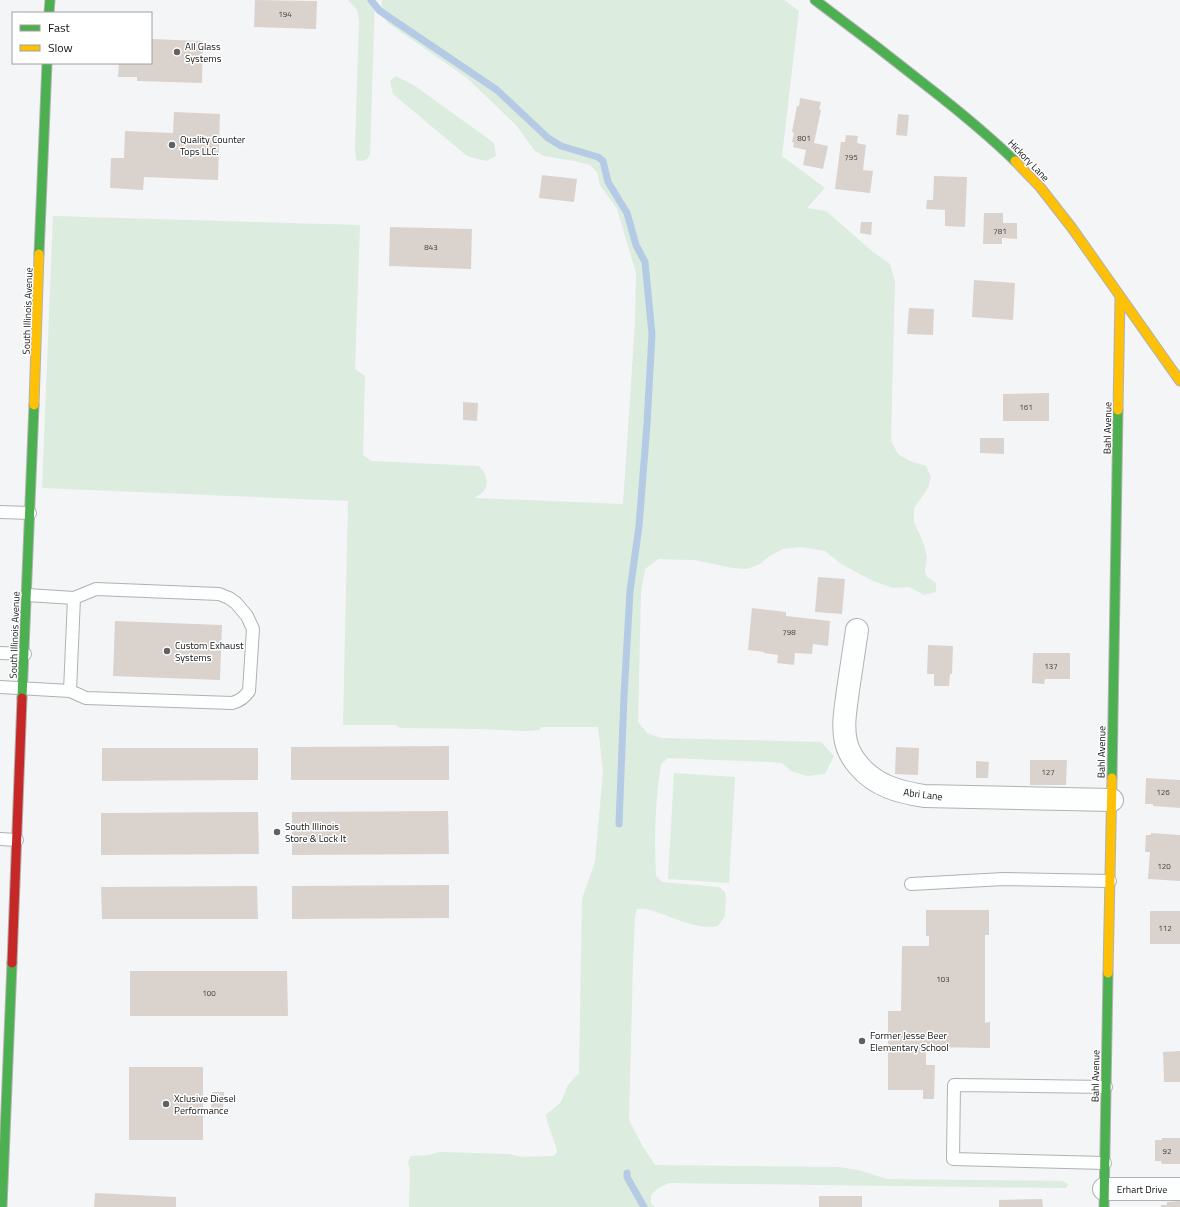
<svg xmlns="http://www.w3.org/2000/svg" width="1180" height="1207" font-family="'Titillium Web',sans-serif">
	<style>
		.green { fill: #dcecde }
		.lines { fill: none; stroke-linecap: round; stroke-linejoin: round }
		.stream { stroke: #b4cae5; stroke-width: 7 }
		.building { fill: #dad3cd }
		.lane-casing { stroke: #b0b1b2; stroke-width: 14 }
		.street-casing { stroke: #b0b1b2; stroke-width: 24 }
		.fast-casing { stroke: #b0b1b2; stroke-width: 11 }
		.slow-casing { stroke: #b0b1b2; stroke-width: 11 }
		.jam-casing { stroke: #b0b1b2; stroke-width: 11 }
		.lane { stroke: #fdfefe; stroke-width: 12 }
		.street { stroke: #fdfefe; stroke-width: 22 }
		.fast { stroke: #4caf50; stroke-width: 9 }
		.slow { stroke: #ffc107; stroke-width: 9 }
		.jam { stroke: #c62828; stroke-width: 9 }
		.poi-dot { fill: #616163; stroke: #fff; stroke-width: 1.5 }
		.labels { text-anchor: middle; stroke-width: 3; stroke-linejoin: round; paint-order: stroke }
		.number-label { font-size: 8px; fill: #444242 }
		.poi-label { font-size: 10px; fill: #121214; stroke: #fff; text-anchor: start }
		.street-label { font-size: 10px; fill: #121214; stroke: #fff }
	</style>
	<rect width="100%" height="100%" fill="#f4f5f7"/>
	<!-- green -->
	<path class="green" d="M348 0H375L370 155 367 159C363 161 360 162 356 160L355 149 359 20 357 10Z
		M382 0H784L799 11 782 156 825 188 807 208 826 211 873 252 890 264 895 281 891 441 898 454 910 461 926 466 931 477 928 488 914 508V522L923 542 927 557 925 571 927 577 936 583V592L924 595 909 587 893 588 873 581 841 564 825 551 801 547 783 549 768 557 760 564 747 569 732 568 695 560 658 559 645 569 641 593 638 722 647 733 661 738 821 742 834 756 825 774 807 776 791 771 782 763 768 762 668 758 661 764C655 801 654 839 656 876L662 882 719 887 725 892 726 899 725 916 718 926C700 930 679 920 662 914 653 911 647 908 637 909L635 917 633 962 629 1120 643 1147 655 1165 839 1167 858 1170 887 1179 1062 1181 1068 1184 1066 1188 669 1183 658 1188 651 1195V1203L655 1207H409L410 1171 408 1162 411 1156 429 1155 439 1152 509 1154 523 1157 553 1156 556 1154 557 1150 547 1121 546 1115 561 1102 568 1085 579 1073 582 899 595 862 603 771 598 727H541L539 730 526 731 480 729 400 728 396 725H343L348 501 42 488 53 216 360 225 355 369 365 376 363 455 371 461 479 466C486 473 490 484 483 492 481 494 477 496 475 498L623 504 635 323 636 273 617 209 600 185 597 172 590 165 574 161 544 156 535 151 516 125 467 78 388 23 385 19 384 15 381 12Z
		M396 76 415 86 494 143 496 156 486 161 467 156 393 94 390 81Z
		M674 773 735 777 729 883 668 879Z"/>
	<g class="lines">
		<!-- stream -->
		<path class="stream" d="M371 0 379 10
			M380 11 497 90 548 138 561 146 598 157 603 161 608 182 627 213 636 245 645 262 652 334 647 424 639 526 630 591 624 696 619 824
			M627 1173V1177L644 1207"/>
	</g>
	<!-- building -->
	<path class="building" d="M255 0 317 1 316 29 254 27Z
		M151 39 203 41 202 83 137 81V77H118L119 63H151Z
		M800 98 821 102 819 109 821 110 814 143 828 146 823 169 803 165 806 150 793 147 794 143 792 142 794 133 792 132 797 106H799Z
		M174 112 220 114 218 180 144 177 143 190 110 188 111 158H124L125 131 173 133Z
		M898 114 909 115 907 136 896 135Z
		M846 135 858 136 857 143 866 145 863 170 873 171 870 193 835 189 841 142H845Z
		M542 175 577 179 574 202 539 198Z
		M934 176 967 177 965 227 945 226V210L926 209 927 200H933Z
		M984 213H1003V223H1017V239L1002 238V244H983Z
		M861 222H872L871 235 860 233Z
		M390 227 472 229 471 269 389 266Z
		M974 280 1015 283 1013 320 972 317Z
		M909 308 934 309 933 335 907 334Z
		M1049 393V421H1003V394Z
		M463 402 478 403 477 421 463 420Z
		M980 438H1004V454L980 453Z
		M818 577 845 579 842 614 815 612Z
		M752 608 786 612V616L830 621 828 646 813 644 812 654 795 653 794 665 777 663 778 655 764 653V652L748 650Z
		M115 621 222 625 220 680 113 676Z
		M928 645 953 646 952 674H950L949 686H934V674H927Z
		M1033 653H1070V679H1045L1044 684 1032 683Z
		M449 746V780H291V747Z
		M896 747 919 748 918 775 895 774Z
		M102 748H258V780L102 781Z
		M1030 760H1067L1066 785H1030Z
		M976 761 989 762 988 778H976Z
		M1146 778 1180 780V808L1153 806V804H1145Z
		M448 811 449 854 292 855V812Z
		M258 812 259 854 101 855V813Z
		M1151 833 1180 835V881L1148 879 1150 852H1145L1146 835H1151Z
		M449 885V918L292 919V886Z
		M257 886 258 919H102L101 887Z
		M926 910H989V935H985V1023L990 1022V1048L926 1047V1065H935L934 1099H923V1090H888V1011H901L902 946H929V936H926Z
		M1150 911H1180V944H1150Z
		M130 971H287L288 1016H130Z
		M1180 1051V1082H1164L1163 1052Z
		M129 1067H203V1140H129Z
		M212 1092H224L223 1111 211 1110Z
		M1162 1138H1180V1164H1162L1161 1161H1155V1140H1162Z
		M95 1193 176 1197V1207H94Z
		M819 1196H862V1207H819Z
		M1042 1199 1043 1207H999V1200Z
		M1180 1201V1207H1161V1205H1167V1202Z"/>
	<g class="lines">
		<!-- lane casing -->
		<g class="lane-casing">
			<path id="lane" d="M0 512 30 513
				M0 653 25 654
				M0 687 70 691 86 698 232 703C240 701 245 697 249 691L253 629 247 616 236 603 229 598 219 594 96 589 74 598 27 595
				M70 691 74 598
				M0 839 17 840
				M911 884 1004 879 1110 881
				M1105 1163 953 1159 954 1085 1106 1087"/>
		</g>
		<!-- street casing -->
		<g class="street-casing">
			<path id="street" d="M857 630C854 650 851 670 848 690 846 707 842 725 846 742 848 751 853 759 859 766 876 786 899 792 924 796L1112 800
				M1104 1189H1180"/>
		</g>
		<!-- fast casing -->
		<g class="fast-casing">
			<path id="fast" d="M815 0C854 29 893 59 932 90 960 112 989 136 1015 161
				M49 13 50 0
				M39 254 47 63
				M22 698 34 405
				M1112 778 1118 410
				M2 1207 12 963
				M1104 1207 1108 973"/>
		</g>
		<!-- slow casing -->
		<g class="slow-casing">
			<path id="slow" d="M1015 161 1040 187 1072 228 1180 381
				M34 405 39 254
				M1118 410 1120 297
				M1108 973 1112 778"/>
		</g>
		<!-- jam casing -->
		<g class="jam-casing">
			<path id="jam" d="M12 963 22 698"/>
		</g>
		<!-- lane -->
		<use href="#lane" class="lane"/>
		<!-- street -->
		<use href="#street" class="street"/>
		<!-- fast -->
		<use href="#fast" class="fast"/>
		<!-- slow -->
		<use href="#slow" class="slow"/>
		<!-- jam -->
		<use href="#jam" class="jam"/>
	</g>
	<!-- markers -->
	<g class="poi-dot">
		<circle cx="177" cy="52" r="4"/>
		<circle cx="172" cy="145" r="4"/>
		<circle cx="167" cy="651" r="4"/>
		<circle cx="277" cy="832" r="4"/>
		<circle cx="862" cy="1041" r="4"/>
		<circle cx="166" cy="1104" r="4"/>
	</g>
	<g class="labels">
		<!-- number labels -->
		<g class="number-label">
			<text x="285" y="17">194</text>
			<text x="804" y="141">801</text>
			<text x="851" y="160">795</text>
			<text x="1000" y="234">781</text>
			<text x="431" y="250">843</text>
			<text x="1026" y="410">161</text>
			<text x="789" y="635">798</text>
			<text x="1051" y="669">137</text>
			<text x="1048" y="775">127</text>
			<text x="1163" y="795">126</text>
			<text x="1164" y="869">120</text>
			<text x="1165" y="931">112</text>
			<text x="943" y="982">103</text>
			<text x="209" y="996">100</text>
			<text x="1167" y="1154">92</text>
		</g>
		<!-- poi labels -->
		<g class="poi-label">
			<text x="185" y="50">All Glass<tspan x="185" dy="12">Systems</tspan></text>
			<text x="180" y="143">Quality Counter<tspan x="180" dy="12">Tops LLC.</tspan></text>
			<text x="175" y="649">Custom Exhaust<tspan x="175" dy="12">Systems</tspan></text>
			<text x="285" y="830">South Illinois<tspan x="285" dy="12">Store &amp; Lock It</tspan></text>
			<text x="870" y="1039">Former Jesse Beer<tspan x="870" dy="12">Elementary School</tspan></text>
			<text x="174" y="1102">Xclusive Diesel<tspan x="174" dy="12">Performance</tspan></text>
		</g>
		<!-- street labels -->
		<g class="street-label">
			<text transform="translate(1029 160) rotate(46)" y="4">Hickory Lane</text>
			<text transform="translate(27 311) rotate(-88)" y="4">South Illinois Avenue</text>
			<text transform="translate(1107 428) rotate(-89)" y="4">Bahl Avenue</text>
			<text transform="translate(14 635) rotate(-88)" y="4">South Illinois Avenue</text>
			<text transform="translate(1101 752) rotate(-89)" y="4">Bahl Avenue</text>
			<text transform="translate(923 794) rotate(7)" y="4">Abri Lane</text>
			<text transform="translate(1095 1076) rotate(-89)" y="4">Bahl Avenue</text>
			<text x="1142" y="1193">Erhart Drive</text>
		</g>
	</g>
	<!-- legend -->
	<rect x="12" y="12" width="140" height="52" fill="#ffffff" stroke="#a0a0a1"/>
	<rect x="20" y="25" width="20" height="6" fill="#4caf50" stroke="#a0a0a1"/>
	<text x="48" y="32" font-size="12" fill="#121214">Fast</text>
	<rect x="20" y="45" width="20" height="6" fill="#ffc107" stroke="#a0a0a1"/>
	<text x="48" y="52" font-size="12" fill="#121214">Slow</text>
</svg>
